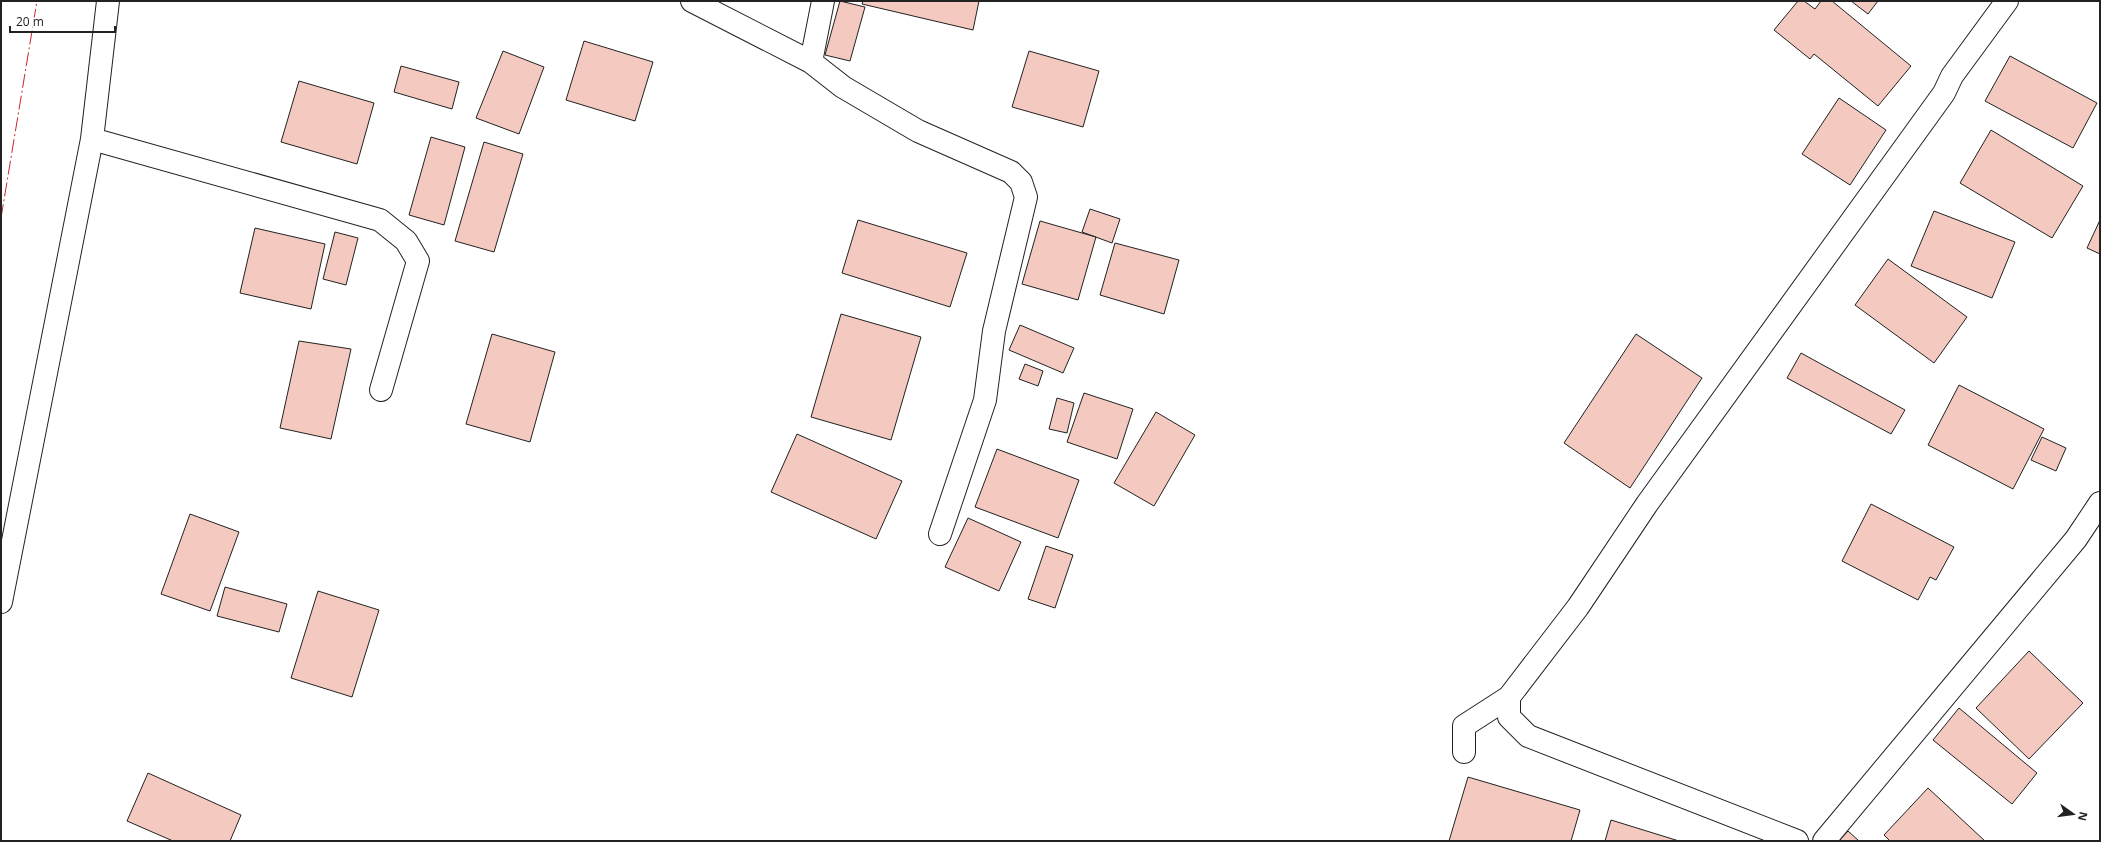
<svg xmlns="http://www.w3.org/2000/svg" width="2101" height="842" font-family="'Open Sans',sans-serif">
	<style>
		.building { fill: #f3c9c0; stroke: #222 }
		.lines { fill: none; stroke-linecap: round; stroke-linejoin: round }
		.minor-casing { stroke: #222; stroke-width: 24 }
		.minor { stroke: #fff; stroke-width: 22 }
		.power { stroke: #c62828; stroke-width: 1; stroke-dasharray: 14 3 2 3; stroke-linecap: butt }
	</style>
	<rect width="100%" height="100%" fill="#fff"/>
	<!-- building -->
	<path class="building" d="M840 1 865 7 850 61 825 55Z
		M863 1H979L973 30 862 4Z
		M1798 1H1804L1815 9 1821 1H1832L1911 66 1878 106 1814 54 1810 59 1774 30Z
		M1851 1H1878L1868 14Z
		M584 41 653 62 635 121 566 100Z
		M503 51 544 67 519 134 476 118Z
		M1029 51 1099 71 1083 127 1012 107Z
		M2010 56 2097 103 2073 148 1985 101Z
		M401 66 459 82 452 109 394 92Z
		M299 81 374 103 357 164 281 142Z
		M1839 98 1886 130 1850 185 1802 154Z
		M1991 130 2083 186 2052 238 1960 183Z
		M431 137 465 147 444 225 409 215Z
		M484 142 523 154 494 252 455 241Z
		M1090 209 1120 219 1112 243 1082 232Z
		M1934 211 2015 242 1992 298 1911 266Z
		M858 220 967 253 950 307 842 273Z
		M2100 220V254L2087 248Z
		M1040 221 1096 237 1078 300 1022 284Z
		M255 228 325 244 311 309 240 293Z
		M335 232 358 238 346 285 323 279Z
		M1115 243 1179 260 1164 314 1100 295Z
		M1888 259 1967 317 1934 363 1855 305Z
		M841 314 921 337 891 440 811 417Z
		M1020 325 1074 348 1063 373 1009 350Z
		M492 334 555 352 530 442 466 424Z
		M1636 334 1702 378 1630 488 1564 443Z
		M299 341 351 349 331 439 280 428Z
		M1801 353 1905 410 1891 434 1787 378Z
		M1025 364 1043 371 1038 386 1019 379Z
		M1959 385 2044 429 2013 489 1928 445Z
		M1084 393 1133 409 1117 459 1067 442Z
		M1057 398 1074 403 1067 433 1049 429Z
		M1156 412 1195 435 1154 506 1114 483Z
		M797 434 902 481 876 539 771 492Z
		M2042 437 2066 448 2056 471 2031 460Z
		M997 449 1079 480 1058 538 975 507Z
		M1871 504 1954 547 1936 580 1930 577 1918 600 1842 561Z
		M190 514 239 532 210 611 161 594Z
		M968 518 1021 542 999 591 945 567Z
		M1046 546 1073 555 1055 608 1028 599Z
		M225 587 287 604 279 632 217 616Z
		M318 591 379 610 352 697 291 678Z
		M2029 651 2083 703 2029 759 1976 708Z
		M1959 708 2037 773 2012 804 1933 740Z
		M148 773 241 815 230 841H173L127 821Z
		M1468 777 1580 810 1571 841H1449Z
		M1928 788 1985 841H1890L1884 835Z
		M1611 820 1679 841H1605Z
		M1848 831 1859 841H1839Z"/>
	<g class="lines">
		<!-- minor casing -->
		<g class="minor-casing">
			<path id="minor" d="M692 1 811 62 843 87 918 131 1011 172 1021 182 1026 197 994 331 985 400 940 534
				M811 62 823 1
				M92 139 380 220 406 241 418 261 381 390
				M1 602 92 139 108 1
				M1464 752V726L1509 697
				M1797 841 1528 736 1509 717V697L1578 607 1647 504 1944 93 1952 76 2007 1
				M1824 841 2076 539 2100 503"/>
		</g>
		<!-- minor -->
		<use href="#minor" class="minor"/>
		<!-- power -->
		<path class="power" d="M1 218 37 1"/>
	</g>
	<!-- border -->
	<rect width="2101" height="842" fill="none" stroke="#222222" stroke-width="4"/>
	<!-- north arrow -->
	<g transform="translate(2073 814) rotate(104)" stroke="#ffffff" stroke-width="3" paint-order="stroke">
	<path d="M0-3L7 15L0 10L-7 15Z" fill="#222222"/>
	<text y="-6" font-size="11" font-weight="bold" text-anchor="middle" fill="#222222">N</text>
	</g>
	<!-- scale -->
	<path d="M10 26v6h105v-6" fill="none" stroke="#222222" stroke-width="2"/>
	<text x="16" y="26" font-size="12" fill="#222222" stroke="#ffffff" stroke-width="3" paint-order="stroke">20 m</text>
</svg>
